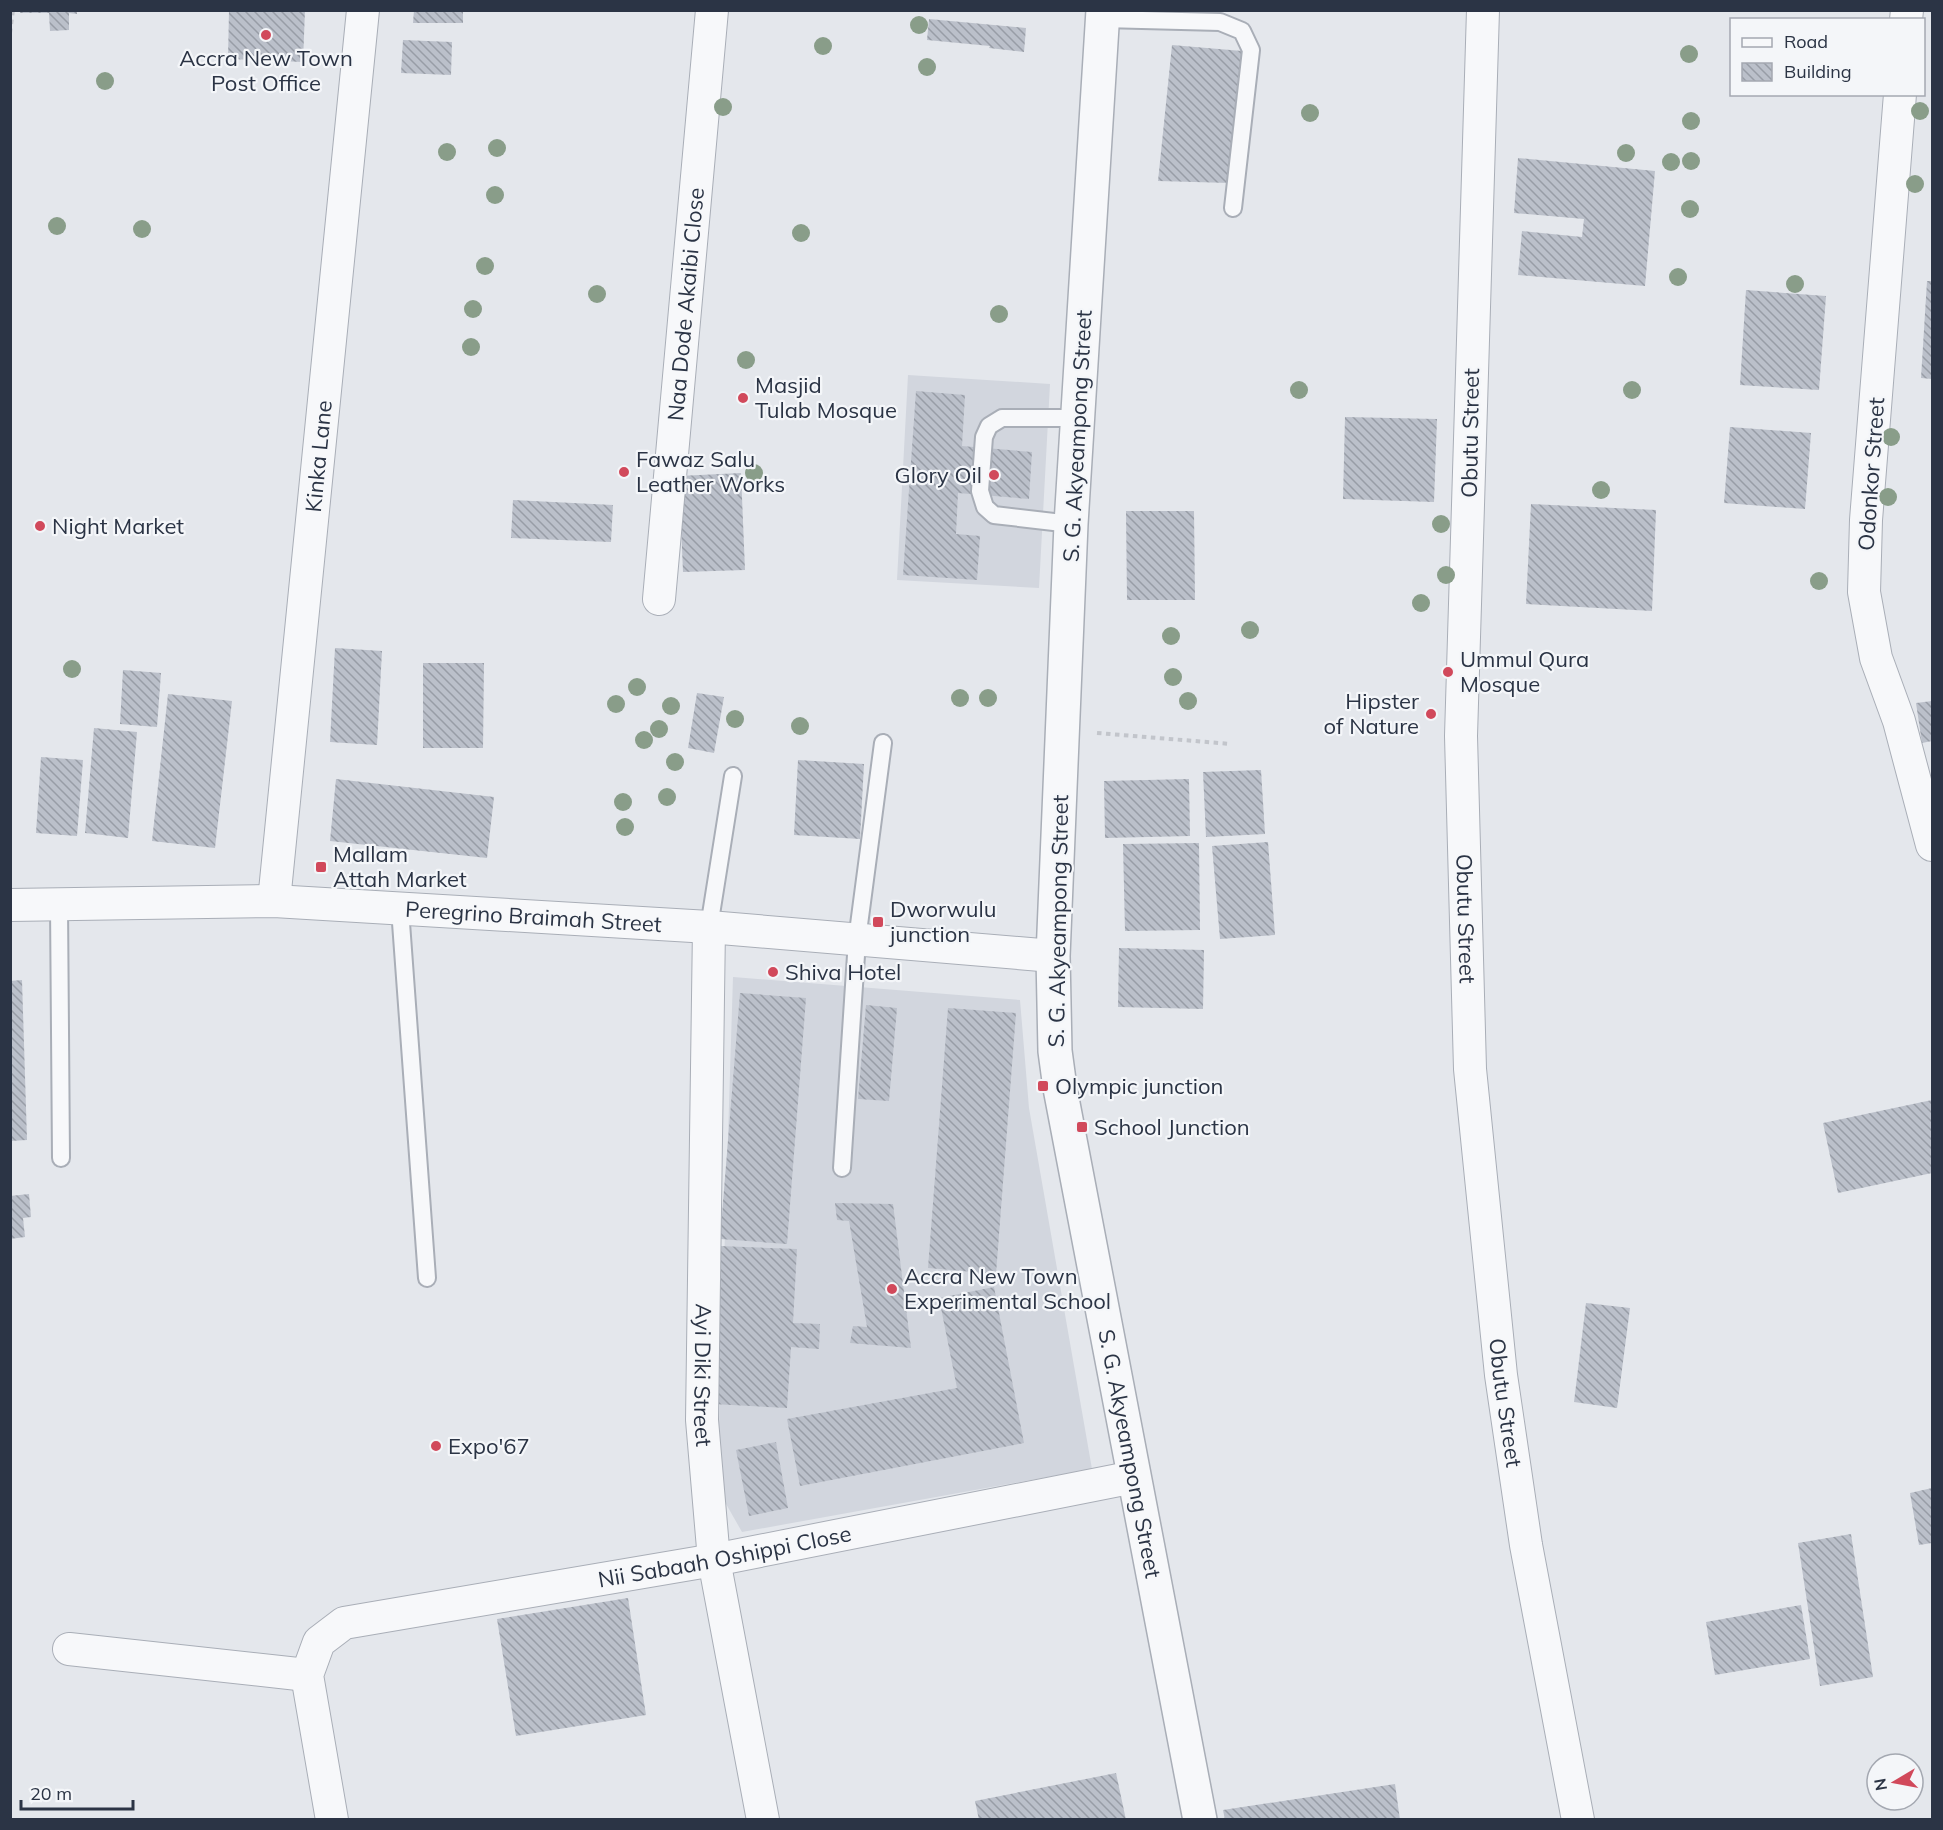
<svg xmlns="http://www.w3.org/2000/svg" width="1943" height="1830" font-family="Mulish,sans-serif">
	<style>
		.built { fill: #d2d6de }
		.building { fill: url(#building-back-hatch) }
		.lines { fill: none; stroke-linecap: round; stroke-linejoin: round }
		.service-casing { stroke: #a9aeb7; stroke-width: 20 }
		.minor-casing { stroke: #a9aeb7; stroke-width: 34 }
		.tertiary-casing { stroke: #a9aeb7; stroke-width: 36 }
		.path { stroke: #c2c5cb; stroke-width: 4; stroke-dasharray: 4.5 4.5; stroke-linecap: butt }
		.service { stroke: #f7f8fa; stroke-width: 16 }
		.minor { stroke: #f7f8fa; stroke-width: 32 }
		.tertiary { stroke: #f7f8fa; stroke-width: 33 }
		.tree { fill: #899d89 }
		.poi-dot { fill: #d1495b; stroke: #f4f6f9; stroke-width: 2 }
		.labels { text-anchor: middle; stroke-width: 4.5; stroke-linejoin: round; paint-order: stroke }
		.poi-label { font-size: 22px; fill: #2b3445; stroke: #f4f6f9; text-anchor: start }
		.street-label { font-size: 22px; fill: #2b3445; stroke: #f4f6f9 }
	</style>
	<defs>
		<pattern id="building-back-hatch" width="6" height="6" patternUnits="userSpaceOnUse" patternTransform="scale(1.5)"><rect width="6" height="6" fill="#bbc0ca"/><path d="M-1 5l2 2M0 0l6 6M5-1l2 2" fill="none" stroke="#989da6"/></pattern>
	</defs>
	<rect width="100%" height="100%" fill="#e4e7ec"/>
	<!-- built -->
	<path class="built" d="M908 375 1050 384 1039 588 897 580Z
		M733 977 1020 1000 1029 1108 1092 1469 742 1532 717 1488Z"/>
	<!-- building -->
	<path class="building" d="M20 10H77V14L69 13V30L50 31 49 13H20Z
		M229 10H305L303 62 228 59Z
		M414 10H463V23H413Z
		M929 19 1026 28 1024 52 989 48 990 46 927 40Z
		M403 40 452 42 451 75 401 73Z
		M1172 45 1242 51 1230 183 1158 181Z
		M1518 158 1655 171 1645 286 1518 275 1522 231 1582 237 1584 219 1514 213Z
		M1927 281H1932V379L1921 378Z
		M1746 290 1826 296 1819 390 1740 385Z
		M916 391 965 395 962 446 1032 452 1029 499 958 493 956 534 980 536 977 580 903 575Z
		M1345 417 1437 419 1434 502 1343 499Z
		M1730 427 1811 433 1805 509 1724 503Z
		M741 473 745 570 683 572 679 476Z
		M513 500 613 505 611 542 511 538Z
		M1531 504 1656 510 1652 611 1526 604Z
		M1126 511H1194L1195 600H1127Z
		M335 648 382 651 377 745 330 742Z
		M423 663H484L483 748H423Z
		M123 670 161 673 157 727 120 724Z
		M697 693 724 697 714 753 688 748Z
		M168 694 232 701 215 848 152 841Z
		M1932 701V741L1922 743 1916 703Z
		M94 728 137 732 128 838 85 833Z
		M41 757 83 760 77 836 36 833Z
		M798 760 864 764 860 839 794 835Z
		M1261 770 1265 834 1206 837 1203 772Z
		M336 779 494 797 487 858 330 841Z
		M1189 779 1190 836 1105 838 1104 781Z
		M1268 842 1275 935 1220 939 1212 846Z
		M1199 843 1200 930 1125 931 1123 844Z
		M1119 948 1204 950 1203 1009 1118 1007Z
		M22 980 27 1140 10 1141V981Z
		M740 993 806 998 787 1244 720 1239Z
		M866 1005 897 1008 889 1101 858 1099Z
		M948 1008 1016 1013 996 1274 928 1268Z
		M1932 1100V1173L1838 1193 1823 1123Z
		M29 1194 31 1217 23 1218 25 1237 10 1239V1196Z
		M835 1203 893 1204 911 1348 850 1343 853 1326 867 1327 849 1221 837 1220Z
		M720 1246 797 1249 793 1323 820 1324 819 1349 791 1347 787 1408 713 1404Z
		M994 1287 1024 1443 800 1486 787 1419 957 1388 939 1298Z
		M1586 1303 1630 1308 1617 1408 1574 1402Z
		M776 1442 788 1508 749 1516 736 1450Z
		M1932 1488V1543L1919 1545 1910 1493Z
		M1851 1534 1873 1677 1820 1686 1798 1543Z
		M628 1598 646 1715 516 1736 497 1619Z
		M1801 1605 1810 1659 1715 1675 1706 1622Z
		M1116 1773 1126 1820H979L975 1801Z
		M1395 1784 1400 1820H1225L1223 1810Z"/>
	<g class="lines">
		<!-- service casing -->
		<g class="service-casing">
			<path id="service" d="M1103 19 1220 22 1242 31 1251 50 1233 208
				M1071 524 994 515 985 507 980 491 984 437 989 426 1002 418H1078
				M59 905 61 1158
				M400 909 427 1278
				M709 927 733 776
				M842 1168 857 940 883 743"/>
		</g>
		<!-- minor casing -->
		<g class="minor-casing">
			<g id="minor">
				<path id="s1" d="M1483 10 1461 736 1470 1069 1501 1375 1526 1545 1578 1820"/>
				<path d="M1906 20 1907 10"/>
				<path d="M1900 94 1866 520 1864 592 1876 658 1899 721 1932 845"/>
				<path id="s2" d="M659 599 712 10"/>
				<path id="s3" d="M274 901 363 10"/>
				<path id="s4" d="M10 905 274 901 709 927 1053 956"/>
				<path id="s5" d="M709 927 702 1420 714 1560 763 1820"/>
				<path d="M69 1649 307 1675"/>
				<path id="s6" d="M332 1820 307 1675 319 1642 344 1623 714 1560 1134 1477"/>
			</g>
		</g>
		<!-- tertiary casing -->
		<g class="tertiary-casing">
			<g id="tertiary">
				<path id="s7" d="M1103 10 1071 524 1053 956 1055 1051 1060 1088 1200 1820"/>
			</g>
		</g>
		<!-- path -->
		<path class="path" d="M10 33 13 10
			M1097 733 1231 744"/>
		<!-- service -->
		<use href="#service" class="service"/>
		<!-- minor -->
		<use href="#minor" class="minor"/>
		<!-- tertiary -->
		<use href="#tertiary" class="tertiary"/>
	</g>
	<!-- trees -->
	<g class="tree">
		<circle cx="919" cy="25" r="9"/>
		<circle cx="823" cy="46" r="9"/>
		<circle cx="1689" cy="54" r="9"/>
		<circle cx="927" cy="67" r="9"/>
		<circle cx="105" cy="81" r="9"/>
		<circle cx="723" cy="107" r="9"/>
		<circle cx="1920" cy="111" r="9"/>
		<circle cx="1310" cy="113" r="9"/>
		<circle cx="1691" cy="121" r="9"/>
		<circle cx="497" cy="148" r="9"/>
		<circle cx="447" cy="152" r="9"/>
		<circle cx="1626" cy="153" r="9"/>
		<circle cx="1691" cy="161" r="9"/>
		<circle cx="1671" cy="162" r="9"/>
		<circle cx="1915" cy="184" r="9"/>
		<circle cx="495" cy="195" r="9"/>
		<circle cx="1690" cy="209" r="9"/>
		<circle cx="57" cy="226" r="9"/>
		<circle cx="142" cy="229" r="9"/>
		<circle cx="801" cy="233" r="9"/>
		<circle cx="485" cy="266" r="9"/>
		<circle cx="1678" cy="277" r="9"/>
		<circle cx="1795" cy="284" r="9"/>
		<circle cx="597" cy="294" r="9"/>
		<circle cx="473" cy="309" r="9"/>
		<circle cx="999" cy="314" r="9"/>
		<circle cx="471" cy="347" r="9"/>
		<circle cx="746" cy="360" r="9"/>
		<circle cx="1299" cy="390" r="9"/>
		<circle cx="1632" cy="390" r="9"/>
		<circle cx="1891" cy="437" r="9"/>
		<circle cx="754" cy="473" r="9"/>
		<circle cx="1601" cy="490" r="9"/>
		<circle cx="1888" cy="497" r="9"/>
		<circle cx="1441" cy="524" r="9"/>
		<circle cx="1446" cy="575" r="9"/>
		<circle cx="1819" cy="581" r="9"/>
		<circle cx="1421" cy="603" r="9"/>
		<circle cx="1250" cy="630" r="9"/>
		<circle cx="1171" cy="636" r="9"/>
		<circle cx="72" cy="669" r="9"/>
		<circle cx="1173" cy="677" r="9"/>
		<circle cx="637" cy="687" r="9"/>
		<circle cx="960" cy="698" r="9"/>
		<circle cx="988" cy="698" r="9"/>
		<circle cx="1188" cy="701" r="9"/>
		<circle cx="616" cy="704" r="9"/>
		<circle cx="671" cy="706" r="9"/>
		<circle cx="735" cy="719" r="9"/>
		<circle cx="800" cy="726" r="9"/>
		<circle cx="659" cy="729" r="9"/>
		<circle cx="644" cy="740" r="9"/>
		<circle cx="675" cy="762" r="9"/>
		<circle cx="667" cy="797" r="9"/>
		<circle cx="623" cy="802" r="9"/>
		<circle cx="625" cy="827" r="9"/>
	</g>
	<!-- markers -->
	<g class="poi-dot">
		<circle cx="266" cy="35" r="6"/>
		<circle cx="743" cy="398" r="6"/>
		<circle cx="624" cy="472" r="6"/>
		<circle cx="994" cy="475" r="6"/>
		<circle cx="40" cy="526" r="6"/>
		<circle cx="1448" cy="672" r="6"/>
		<circle cx="1431" cy="714" r="6"/>
		<rect x="315" y="861" width="12" height="12" rx="3"/>
		<rect x="872" y="916" width="12" height="12" rx="3"/>
		<circle cx="773" cy="972" r="6"/>
		<rect x="1037" y="1080" width="12" height="12" rx="3"/>
		<rect x="1076" y="1121" width="12" height="12" rx="3"/>
		<circle cx="892" cy="1289" r="6"/>
		<circle cx="436" cy="1446" r="6"/>
	</g>
	<g class="labels">
		<!-- poi labels -->
		<g class="poi-label">
			<text x="266" y="66" text-anchor="middle">Accra New Town<tspan x="266" dy="25">Post Office</tspan></text>
			<text x="755" y="393">Masjid<tspan x="755" dy="25">Tulab Mosque</tspan></text>
			<text x="636" y="467">Fawaz Salu<tspan x="636" dy="25">Leather Works</tspan></text>
			<text x="982" y="483" text-anchor="end">Glory Oil</text>
			<text x="52" y="534">Night Market</text>
			<text x="1460" y="667">Ummul Qura<tspan x="1460" dy="25">Mosque</tspan></text>
			<text x="1419" y="709" text-anchor="end">Hipster<tspan x="1419" dy="25">of Nature</tspan></text>
			<text x="333" y="862">Mallam<tspan x="333" dy="25">Attah Market</tspan></text>
			<text x="890" y="917">Dworwulu<tspan x="890" dy="25">junction</tspan></text>
			<text x="785" y="980">Shiva Hotel</text>
			<text x="1055" y="1094">Olympic junction</text>
			<text x="1094" y="1135">School Junction</text>
			<text x="904" y="1284">Accra New Town<tspan x="904" dy="25">Experimental School</tspan></text>
			<text x="448" y="1454">Expo'67</text>
		</g>
		<!-- street labels -->
		<g class="street-label">
			<text dy="8" stroke="none"><textPath href="#s2" startOffset="296">Naa Dode Akaibi Close</textPath></text>
			<text transform="translate(1470 433) rotate(-89)" y="8">Obutu Street</text>
			<text transform="translate(1077 436) rotate(-87)" y="8">S. G. Akyeampong Street</text>
			<text dy="8" stroke="none"><textPath href="#s3" startOffset="447">Kinka Lane</textPath></text>
			<text transform="translate(1871 474) rotate(-86)" y="8">Odonkor Street</text>
			<text dy="8" stroke="none"><textPath href="#s4" startOffset="524">Peregrino Braimah Street</textPath></text>
			<text dy="8" stroke="none"><textPath href="#s1" startOffset="909">Obutu Street</textPath></text>
			<text transform="translate(1058 921) rotate(-89)" y="8">S. G. Akyeampong Street</text>
			<text dy="8" stroke="none"><textPath href="#s5" startOffset="448">Ayi Diki Street</textPath></text>
			<text dy="8" stroke="none"><textPath href="#s1" startOffset="1395">Obutu Street</textPath></text>
			<text dy="8" stroke="none"><textPath href="#s7" startOffset="1452">S. G. Akyeampong Street</textPath></text>
			<text dy="8" stroke="none"><textPath href="#s6" startOffset="600">Nii Sabaah Oshippi Close</textPath></text>
		</g>
	</g>
	<!-- border -->
	<rect width="1943" height="1830" fill="none" stroke="#2b3445" stroke-width="24"/>
	<!-- legend -->
	<rect x="1730" y="18" width="195" height="78" fill="#f4f6f9" stroke="#a4a8b1" stroke-width="1.5"/>
	<rect x="1742" y="38" width="30" height="9" fill="#f7f8fa" stroke="#a4a8b1" stroke-width="1.5"/>
	<text x="1784" y="48" font-size="18" fill="#2b3445">Road</text>
	<rect x="1742" y="63" width="30" height="18" fill="url(#building-back-hatch)" stroke="#a4a8b1" stroke-width="1.5"/>
	<text x="1784" y="78" font-size="18" fill="#2b3445">Building</text>
	<!-- north arrow -->
	<g transform="translate(1895 1782) rotate(260)"><circle r="28" fill="#f4f6f9" stroke="#a4a8b1" stroke-width="1.5"/>
	<path d="M0-4.5L10 22L0 15L-10 22Z" fill="#d1495b"/>
	<text y="-9" font-size="16" font-weight="bold" text-anchor="middle" fill="#2b3445">N</text>
	</g>
	<!-- scale -->
	<path d="M21 1800v9h112v-9" fill="none" stroke="#2b3445" stroke-width="3"/>
	<text x="30" y="1800" font-size="18" fill="#2b3445" stroke="#f4f6f9" stroke-width="4.5" paint-order="stroke">20 m</text>
</svg>
